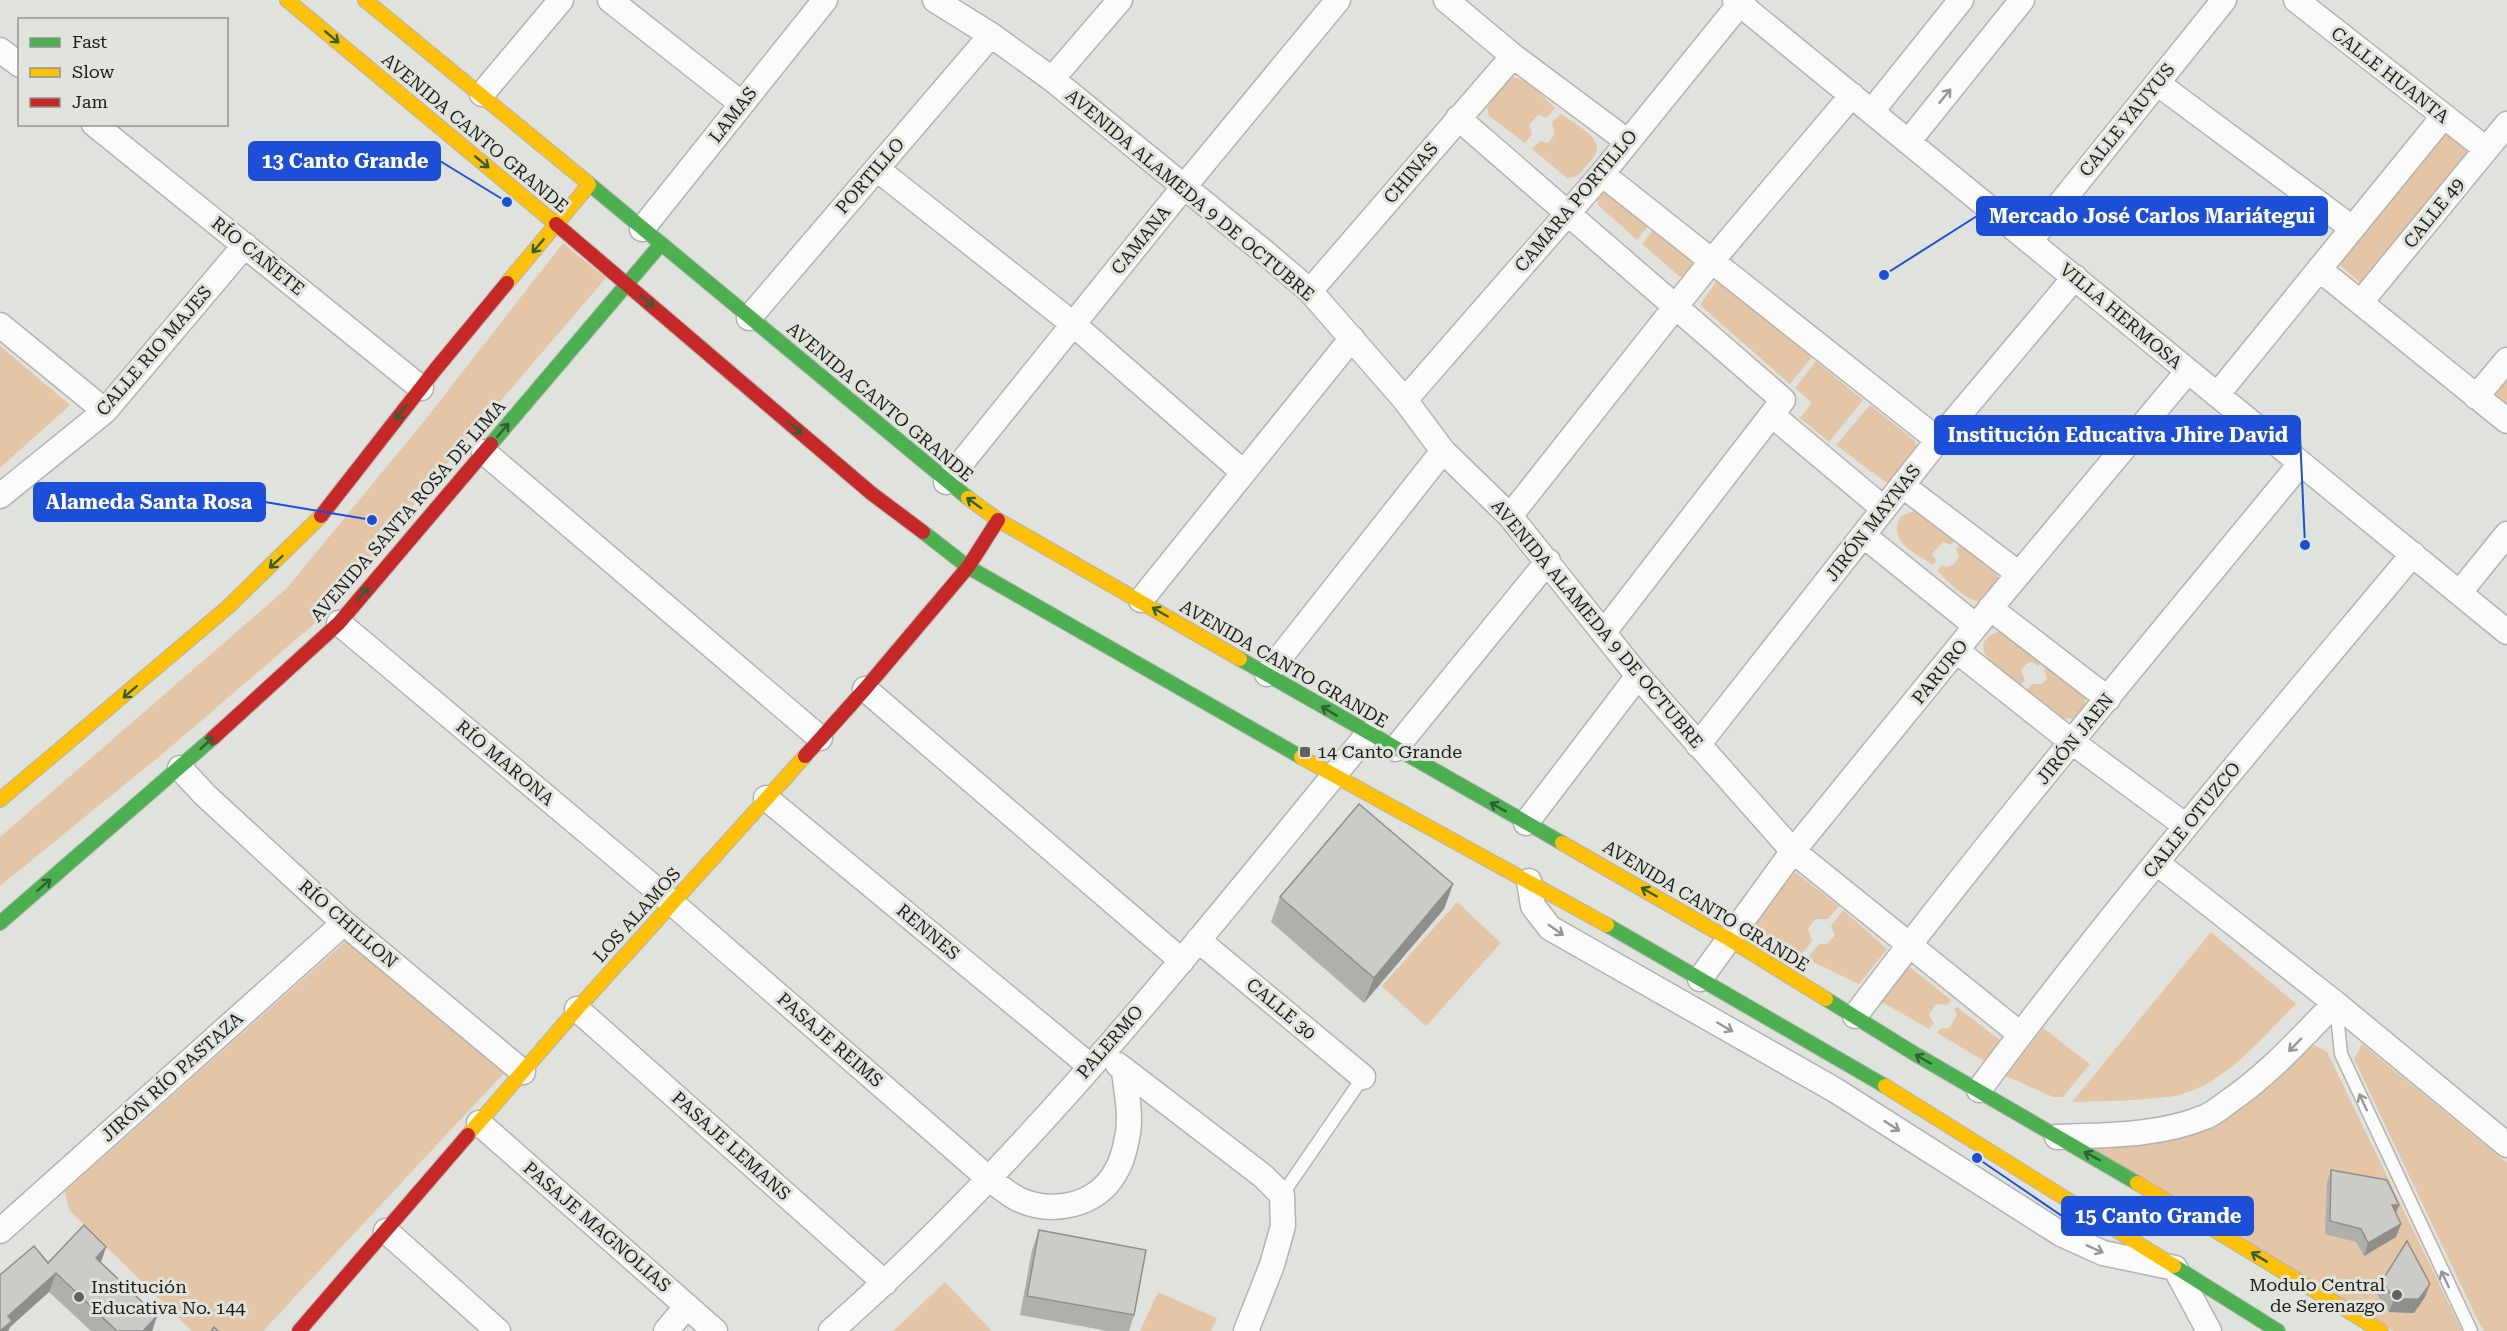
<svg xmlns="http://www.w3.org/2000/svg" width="2507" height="1331" font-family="'Roboto Serif',serif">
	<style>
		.green { fill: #e4c5a6 }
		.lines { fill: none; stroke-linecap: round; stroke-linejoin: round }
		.lane-casing { stroke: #b2b3b0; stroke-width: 15 }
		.street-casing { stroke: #b2b3b0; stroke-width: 27 }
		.fast-casing { stroke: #b2b3b0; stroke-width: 16 }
		.slow-casing { stroke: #b2b3b0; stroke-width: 16 }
		.jam-casing { stroke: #b2b3b0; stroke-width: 16 }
		.lane { stroke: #fafbfa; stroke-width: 12 }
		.street { stroke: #fafbfa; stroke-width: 24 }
		.fast { stroke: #4caf50; stroke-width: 14 }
		.slow { stroke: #ffc107; stroke-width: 14 }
		.jam { stroke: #c62828; stroke-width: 14 }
		.wall { fill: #afafac }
		.shaded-wall { fill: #8e8e8c }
		.building { fill: #cbcbc8; stroke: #8e8e8c; stroke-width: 1.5 }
		.oneway { stroke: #325f33 }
		.oneway2 { stroke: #979896 }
		.poi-dot { fill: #61635f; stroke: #e1e4dc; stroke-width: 2 }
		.labels { text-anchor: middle; stroke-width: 6; stroke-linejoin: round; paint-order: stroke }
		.street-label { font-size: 18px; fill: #1d1e1b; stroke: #e1e4dc }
		.poi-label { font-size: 18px; fill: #1d1e1b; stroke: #e1e4dc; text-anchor: start }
		.leader { fill: none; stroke: #1d4ed8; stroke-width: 2 }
		.callout-dot { fill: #1d4ed8; stroke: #e1e4dc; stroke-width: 2 }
		.callout { fill: #1d4ed8; stroke: #1d4ed8; stroke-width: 2 }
		.callout-label { font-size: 20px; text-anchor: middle; font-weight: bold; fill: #fff }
	</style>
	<rect width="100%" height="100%" fill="#e0e2de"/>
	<!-- green -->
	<path class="green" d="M1510 77C1527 77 1542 96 1555 108L1547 118 1538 115 1529 125 1532 134 1525 143 1489 116 1487 106Z
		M1561 114C1571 122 1599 135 1597 150 1596 156 1590 162 1586 166 1580 174 1577 178 1567 178L1532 149 1540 141 1548 143 1555 134 1552 122Z
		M2447 132 2476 155 2366 288 2339 264Z
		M1604 193H1611L1648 226 1637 240 1598 205 1597 199Z
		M1654 229 1691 259 1694 265 1685 277 1679 276 1642 244Z
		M563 243 606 278 456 453 322 617 166 751 0 886V837L287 588 425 420Z
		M1719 281 1812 357 1790 384 1700 305 1716 282Z
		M0 346 70 405 0 468Z
		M1816 361 1863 400 1829 442 1800 418 1812 403 1795 388Z
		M2507 380V404L2495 395Z
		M1870 405 1914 440C1923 456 1903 471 1893 483L1888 484 1836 445Z
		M1917 510 1955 539 1951 545 1943 542 1932 554 1936 561 1933 565C1914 552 1887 542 1901 516Z
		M1962 542 1995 572 1999 578 1998 588C1993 592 1987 599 1982 601 1970 605 1946 579 1937 571L1942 565 1947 567 1954 564 1959 557 1956 549Z
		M1997 632H2006L2044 659 2038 666 2032 662 2027 663 2021 671 2025 680 2020 686C2006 675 1961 647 1997 632Z
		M2049 663 2083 690 2086 705 2081 714 2075 719 2058 718 2025 692 2032 684H2042L2047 678 2044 671Z
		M1795 872 1839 906 1828 919H1815L1808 929 1812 941 1801 955 1752 927Z
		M1457 902 1501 943 1426 1026 1382 986Z
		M1843 910 1887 949 1859 984 1807 959 1819 944H1827L1835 935 1831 926Z
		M2211 932 2296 1004C2260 1039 2221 1090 2168 1097 2137 1101 2104 1101 2072 1102Z
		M347 940 504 1073 263 1331H192L69 1210 65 1191Z
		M1907 965 1951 1000 1948 1005 1936 1004 1929 1015 1934 1023 1929 1029 1880 1001Z
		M1957 1007 2001 1041 1986 1062 1937 1033 1941 1028H1949L1957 1015 1954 1009Z
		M2043 1028 2090 1064 2063 1097H2053L2006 1076Z
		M2362 1044 2507 1163V1331H2484L2478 1321 2354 1059Z
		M2314 1045 2327 1052 2462 1331H2394L2082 1142 2172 1133 2271 1082Z
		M945 1282 992 1331H893Z
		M1158 1292 1217 1318 1211 1331H1140Z"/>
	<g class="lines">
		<!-- lane casing -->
		<g class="lane-casing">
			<path id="lane" d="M2336 1005 2341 1054 2471 1331
				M1282 1195 1363 1077"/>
		</g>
		<!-- street casing -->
		<g class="street-casing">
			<path id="street" d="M610 0 742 104
				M935 0 991 35 1052 79 1263 251 1310 291 1405 400 1443 451 1510 516 1638 676 1793 851 2020 1034
				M1446 0 1513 56 1627 141
				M1735 0 2507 632
				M2296 0 2486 149
				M0 50 20 65
				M1052 79 1120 0
				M2157 83 2352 228
				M482 94 561 0
				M1872 111 1961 0
				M1458 118 1783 400 1604 632
				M94 124 421 388
				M1908 142 2022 0
				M877 169 1073 324 1243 472
				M1602 174 1938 440
				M642 229 825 0
				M2031 240 2224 0
				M2319 269 2507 421
				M1310 291 1513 56
				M2361 302 2507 124
				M749 318 991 35
				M0 325 105 411
				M2217 395 2443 117
				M2476 397 2507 360
				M1405 400 1602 174 1743 0
				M1772 415 1884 509
				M484 452 820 738
				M946 482 1183 188 1338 0
				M1902 485 2019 574
				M0 496 105 411 245 245
				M1510 516 1710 263 1852 95
				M1863 535 1976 626
				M2460 592 2507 534
				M1141 600 1352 338
				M1990 608 2108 699
				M339 623 671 902 988 1178C998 1185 1008 1194 1018 1199 1052 1215 1096 1206 1115 1173 1121 1164 1125 1149 1127 1138 1132 1117 1126 1091 1124 1070
				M1957 651 2072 742 2186 826
				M1267 674 1443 451
				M865 689 1182 961
				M1698 745 1938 440 2075 277
				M1395 749 1548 561
				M180 768 205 795 344 923 523 1072
				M766 798 1090 1066
				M1526 823 1638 676
				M2157 863 2335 1003 2507 1145
				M1529 881 1533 906 1550 928 1835 1090 2061 1234 2103 1253 2175 1268 2209 1331
				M1198 940 1363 1077
				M1700 979 1793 851 2003 593 2188 371
				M577 1009 885 1283
				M1855 1016C1997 828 2150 647 2300 464
				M1118 1065 1263 1176 1282 1195 1283 1226 1272 1265 1246 1331
				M1979 1090C2115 906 2265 731 2413 554
				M479 1123 715 1331
				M2057 1137C2106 1135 2159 1136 2205 1117 2213 1114 2221 1107 2228 1102 2269 1074 2301 1038 2335 1003
				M0 1231 344 923
				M386 1231 498 1331
				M666 1331 687 1306
				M831 1331C1032 1154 1198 940 1368 734"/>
		</g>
		<!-- fast casing -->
		<g class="fast-casing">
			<path id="fast" d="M588 183 968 498
				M491 444 661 244
				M923 532 968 567 1301 757
				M1240 659 1562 843
				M0 923 213 738
				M1607 925 1885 1086
				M1826 999 1915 1054 2137 1183
				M2174 1266 2278 1331"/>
		</g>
		<!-- slow casing -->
		<g class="slow-casing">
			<path id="slow" d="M287 0 556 224
				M365 0 588 183
				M507 283 589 185
				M968 498 998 520 1240 659
				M1301 757 1607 925
				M0 800 228 607 321 516
				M1562 843 1729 939 1826 999
				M1885 1086 2174 1266
				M468 1135 577 1009 805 756
				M2137 1183 2381 1331"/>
		</g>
		<!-- jam casing -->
		<g class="jam-casing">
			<path id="jam" d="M556 224 871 493 923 532
				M321 516 435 370 507 283
				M213 738 339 623 491 444
				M805 756 865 689 968 567 998 520
				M299 1331 468 1135"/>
		</g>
		<!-- lane -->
		<use href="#lane" class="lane"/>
		<!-- street -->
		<use href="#street" class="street"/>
		<!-- fast -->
		<use href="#fast" class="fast"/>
		<!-- slow -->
		<use href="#slow" class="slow"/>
		<!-- jam -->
		<use href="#jam" class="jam"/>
	</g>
	<!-- wall -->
	<path class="wall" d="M1453 884 1444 909 1364 1003 1271 922 1280 897Z
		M2331 1170 2396 1213 2401 1224 2396 1237 2364 1256 2356 1242 2325 1234 2327 1183Z
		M1039 1230 1134 1315 1129 1331H1108L1020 1315 1032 1250Z
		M48 1263H101L157 1316 152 1331H91L49 1292 10 1327 8 1331H0Z
		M2382 1281 2430 1284 2425 1297 2414 1313 2389 1312 2377 1294Z"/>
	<!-- shaded-wall -->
	<path class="shaded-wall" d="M1453 884 1444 909 1364 1003 1374 978Z
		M2392 1205H2399L2394 1218Z
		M2401 1224 2396 1237 2364 1256 2368 1243Z
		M106 1247 100 1265 96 1258Z
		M56 1273 49 1292 10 1327 8 1331H0L8 1316Z
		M2430 1284 2425 1297 2414 1313 2389 1312 2394 1299Z
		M157 1316 152 1331H143Z"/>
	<!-- building -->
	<path class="building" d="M1359 804 1453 884 1374 978 1280 897Z
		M2331 1170 2387 1180 2399 1205H2392L2401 1224 2368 1243 2361 1229 2330 1221Z
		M84 1225 106 1247 96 1258 157 1316 143 1331H117L56 1273 8 1316 12 1321 0 1331V1275L34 1246 48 1263Z
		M1039 1230 1146 1250 1134 1315 1027 1296Z
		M2407 1241 2430 1284 2419 1299H2394L2382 1281Z
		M214 1327 218 1331H211Z"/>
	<!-- one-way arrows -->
	<defs><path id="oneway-shaft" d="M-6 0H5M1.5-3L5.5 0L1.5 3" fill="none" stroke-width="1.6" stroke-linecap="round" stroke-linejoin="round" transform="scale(1.5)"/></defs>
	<g class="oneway">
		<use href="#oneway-shaft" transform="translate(332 37) rotate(40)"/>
		<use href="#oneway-shaft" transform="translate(482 162) rotate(40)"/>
		<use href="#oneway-shaft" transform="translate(538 246) rotate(130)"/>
		<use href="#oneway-shaft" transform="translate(647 301) rotate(41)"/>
		<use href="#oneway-shaft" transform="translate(401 413) rotate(127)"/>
		<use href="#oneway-shaft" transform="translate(795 428) rotate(41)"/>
		<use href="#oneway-shaft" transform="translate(503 430) rotate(-50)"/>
		<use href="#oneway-shaft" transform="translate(974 503) rotate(-144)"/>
		<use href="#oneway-shaft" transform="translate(276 562) rotate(137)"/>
		<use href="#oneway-shaft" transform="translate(363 594) rotate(-50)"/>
		<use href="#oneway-shaft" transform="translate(1160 612) rotate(-150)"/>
		<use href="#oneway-shaft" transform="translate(130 692) rotate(139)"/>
		<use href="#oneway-shaft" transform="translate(1329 711) rotate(-149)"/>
		<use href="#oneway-shaft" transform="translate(207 743) rotate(-43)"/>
		<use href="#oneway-shaft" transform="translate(1498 807) rotate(-151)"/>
		<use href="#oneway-shaft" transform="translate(44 885) rotate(-41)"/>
		<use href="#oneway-shaft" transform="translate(1649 892) rotate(-150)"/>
		<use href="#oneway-shaft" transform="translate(1923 1059) rotate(-150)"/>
		<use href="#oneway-shaft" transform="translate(2092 1156) rotate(-152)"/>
		<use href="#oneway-shaft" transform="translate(2259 1257) rotate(-149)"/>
	</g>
	<g class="oneway2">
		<use href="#oneway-shaft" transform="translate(1945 96) rotate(-51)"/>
		<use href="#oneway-shaft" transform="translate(1556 930) rotate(35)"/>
		<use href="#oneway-shaft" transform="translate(1725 1027) rotate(30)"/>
		<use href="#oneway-shaft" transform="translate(2295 1045) rotate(134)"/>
		<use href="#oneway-shaft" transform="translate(2363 1102) rotate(-115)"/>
		<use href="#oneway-shaft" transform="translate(1892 1126) rotate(33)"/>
		<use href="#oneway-shaft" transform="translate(2095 1249) rotate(24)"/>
		<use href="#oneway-shaft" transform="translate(2445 1279) rotate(-115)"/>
	</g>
	<!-- markers -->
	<g class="poi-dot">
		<rect x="1299" y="746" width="12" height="12" rx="3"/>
		<circle cx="2397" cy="1295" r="6"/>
		<circle cx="79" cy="1297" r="6"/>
	</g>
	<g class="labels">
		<!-- street labels -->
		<g class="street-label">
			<text transform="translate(2390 75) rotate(38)" y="6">CALLE HUANTA</text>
			<text transform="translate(733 115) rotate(-52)" y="6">LAMAS</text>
			<text transform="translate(2127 120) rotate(-51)" y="6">CALLE YAUYUS</text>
			<text transform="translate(475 133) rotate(40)" y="6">AVENIDA CANTO GRANDE</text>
			<text transform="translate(1411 173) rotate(-50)" y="6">CHINAS</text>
			<text transform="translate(870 176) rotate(-49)" y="6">PORTILLO</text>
			<text transform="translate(1190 195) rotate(40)" y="6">AVENIDA ALAMEDA 9 DE OCTUBRE</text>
			<text transform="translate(1576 201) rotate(-50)" y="6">CAMARA PORTILLO</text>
			<text transform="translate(2434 213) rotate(-51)" y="6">CALLE 49</text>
			<text transform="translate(1141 240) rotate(-51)" y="6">CAMANA</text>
			<text transform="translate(258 256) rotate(39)" y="6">RÍO CAÑETE</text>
			<text transform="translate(2121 316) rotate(40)" y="6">VILLA HERMOSA</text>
			<text transform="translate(154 351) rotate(-49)" y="6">CALLE RIO MAJES</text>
			<text transform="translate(880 402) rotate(40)" y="6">AVENIDA CANTO GRANDE</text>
			<text transform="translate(408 511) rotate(-49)" y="6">AVENIDA SANTA ROSA DE LIMA</text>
			<text transform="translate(1873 523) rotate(-52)" y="6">JIRÓN MAYNAS</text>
			<text transform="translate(1597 624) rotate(50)" y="6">AVENIDA ALAMEDA 9 DE OCTUBRE</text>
			<text transform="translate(1284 664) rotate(30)" y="6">AVENIDA CANTO GRANDE</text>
			<text transform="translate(1940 672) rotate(-51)" y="6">PARURO</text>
			<text transform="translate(2075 739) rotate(-51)" y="6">JIRÓN JAEN</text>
			<text transform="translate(505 763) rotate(40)" y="6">RÍO MARONA</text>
			<text transform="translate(2192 820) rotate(-51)" y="6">CALLE OTUZCO</text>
			<text transform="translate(1706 906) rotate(31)" y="6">AVENIDA CANTO GRANDE</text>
			<text transform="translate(637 915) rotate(-48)" y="6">LOS ALAMOS</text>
			<text transform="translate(348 924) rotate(41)" y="6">RÍO CHILLON</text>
			<text transform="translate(928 932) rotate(40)" y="6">RENNES</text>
			<text transform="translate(1281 1009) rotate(40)" y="6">CALLE 30</text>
			<text transform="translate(830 1040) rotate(41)" y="6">PASAJE REIMS</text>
			<text transform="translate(1110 1042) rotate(-49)" y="6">PALERMO</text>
			<text transform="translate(172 1077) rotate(-42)" y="6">JIRÓN RÍO PASTAZA</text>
			<text transform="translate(731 1146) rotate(42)" y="6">PASAJE LEMANS</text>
			<text transform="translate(597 1227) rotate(41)" y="6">PASAJE MAGNOLIAS</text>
		</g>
		<!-- poi labels -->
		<g class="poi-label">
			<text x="1317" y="758">14 Canto Grande</text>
			<text x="2385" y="1291" text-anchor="end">Modulo Central<tspan x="2385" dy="21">de Serenazgo</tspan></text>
			<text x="91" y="1293">Institución<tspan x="91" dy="21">Educativa No. 144</tspan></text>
		</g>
	</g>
	<!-- callouts -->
	<path class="leader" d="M507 202L440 161M1884 275L1977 216M2305 545L2300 435M372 520L265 502M1977 1158L2062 1216"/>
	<g class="callout-dot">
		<circle cx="507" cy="202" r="6"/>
		<circle cx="1884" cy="275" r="6"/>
		<circle cx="2305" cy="545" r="6"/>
		<circle cx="372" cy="520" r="6"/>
		<circle cx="1977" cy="1158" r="6"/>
	</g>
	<g class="callout">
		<rect x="249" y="142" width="191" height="38" rx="6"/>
		<rect x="1977" y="197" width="350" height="38" rx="6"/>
		<rect x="1935" y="416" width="365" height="38" rx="6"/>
		<rect x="34" y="483" width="231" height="38" rx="6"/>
		<rect x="2062" y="1197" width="191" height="38" rx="6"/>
	</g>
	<g class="callout-label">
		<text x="345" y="168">13 Canto Grande</text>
		<text x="2152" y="223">Mercado José Carlos Mariátegui</text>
		<text x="2118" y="442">Institución Educativa Jhire David</text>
		<text x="149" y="509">Alameda Santa Rosa</text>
		<text x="2158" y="1223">15 Canto Grande</text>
	</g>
	<!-- legend -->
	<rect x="18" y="18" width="210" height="108" fill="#e1e4dc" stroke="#93958f" stroke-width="1.5"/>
	<rect x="30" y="38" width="30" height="9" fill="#4caf50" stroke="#93958f" stroke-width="1.5"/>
	<text x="72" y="48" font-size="18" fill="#1d1e1b">Fast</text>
	<rect x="30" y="68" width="30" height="9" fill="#ffc107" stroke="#93958f" stroke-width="1.5"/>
	<text x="72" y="78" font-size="18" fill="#1d1e1b">Slow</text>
	<rect x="30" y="98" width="30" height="9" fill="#c62828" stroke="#93958f" stroke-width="1.5"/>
	<text x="72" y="108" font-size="18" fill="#1d1e1b">Jam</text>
</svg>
